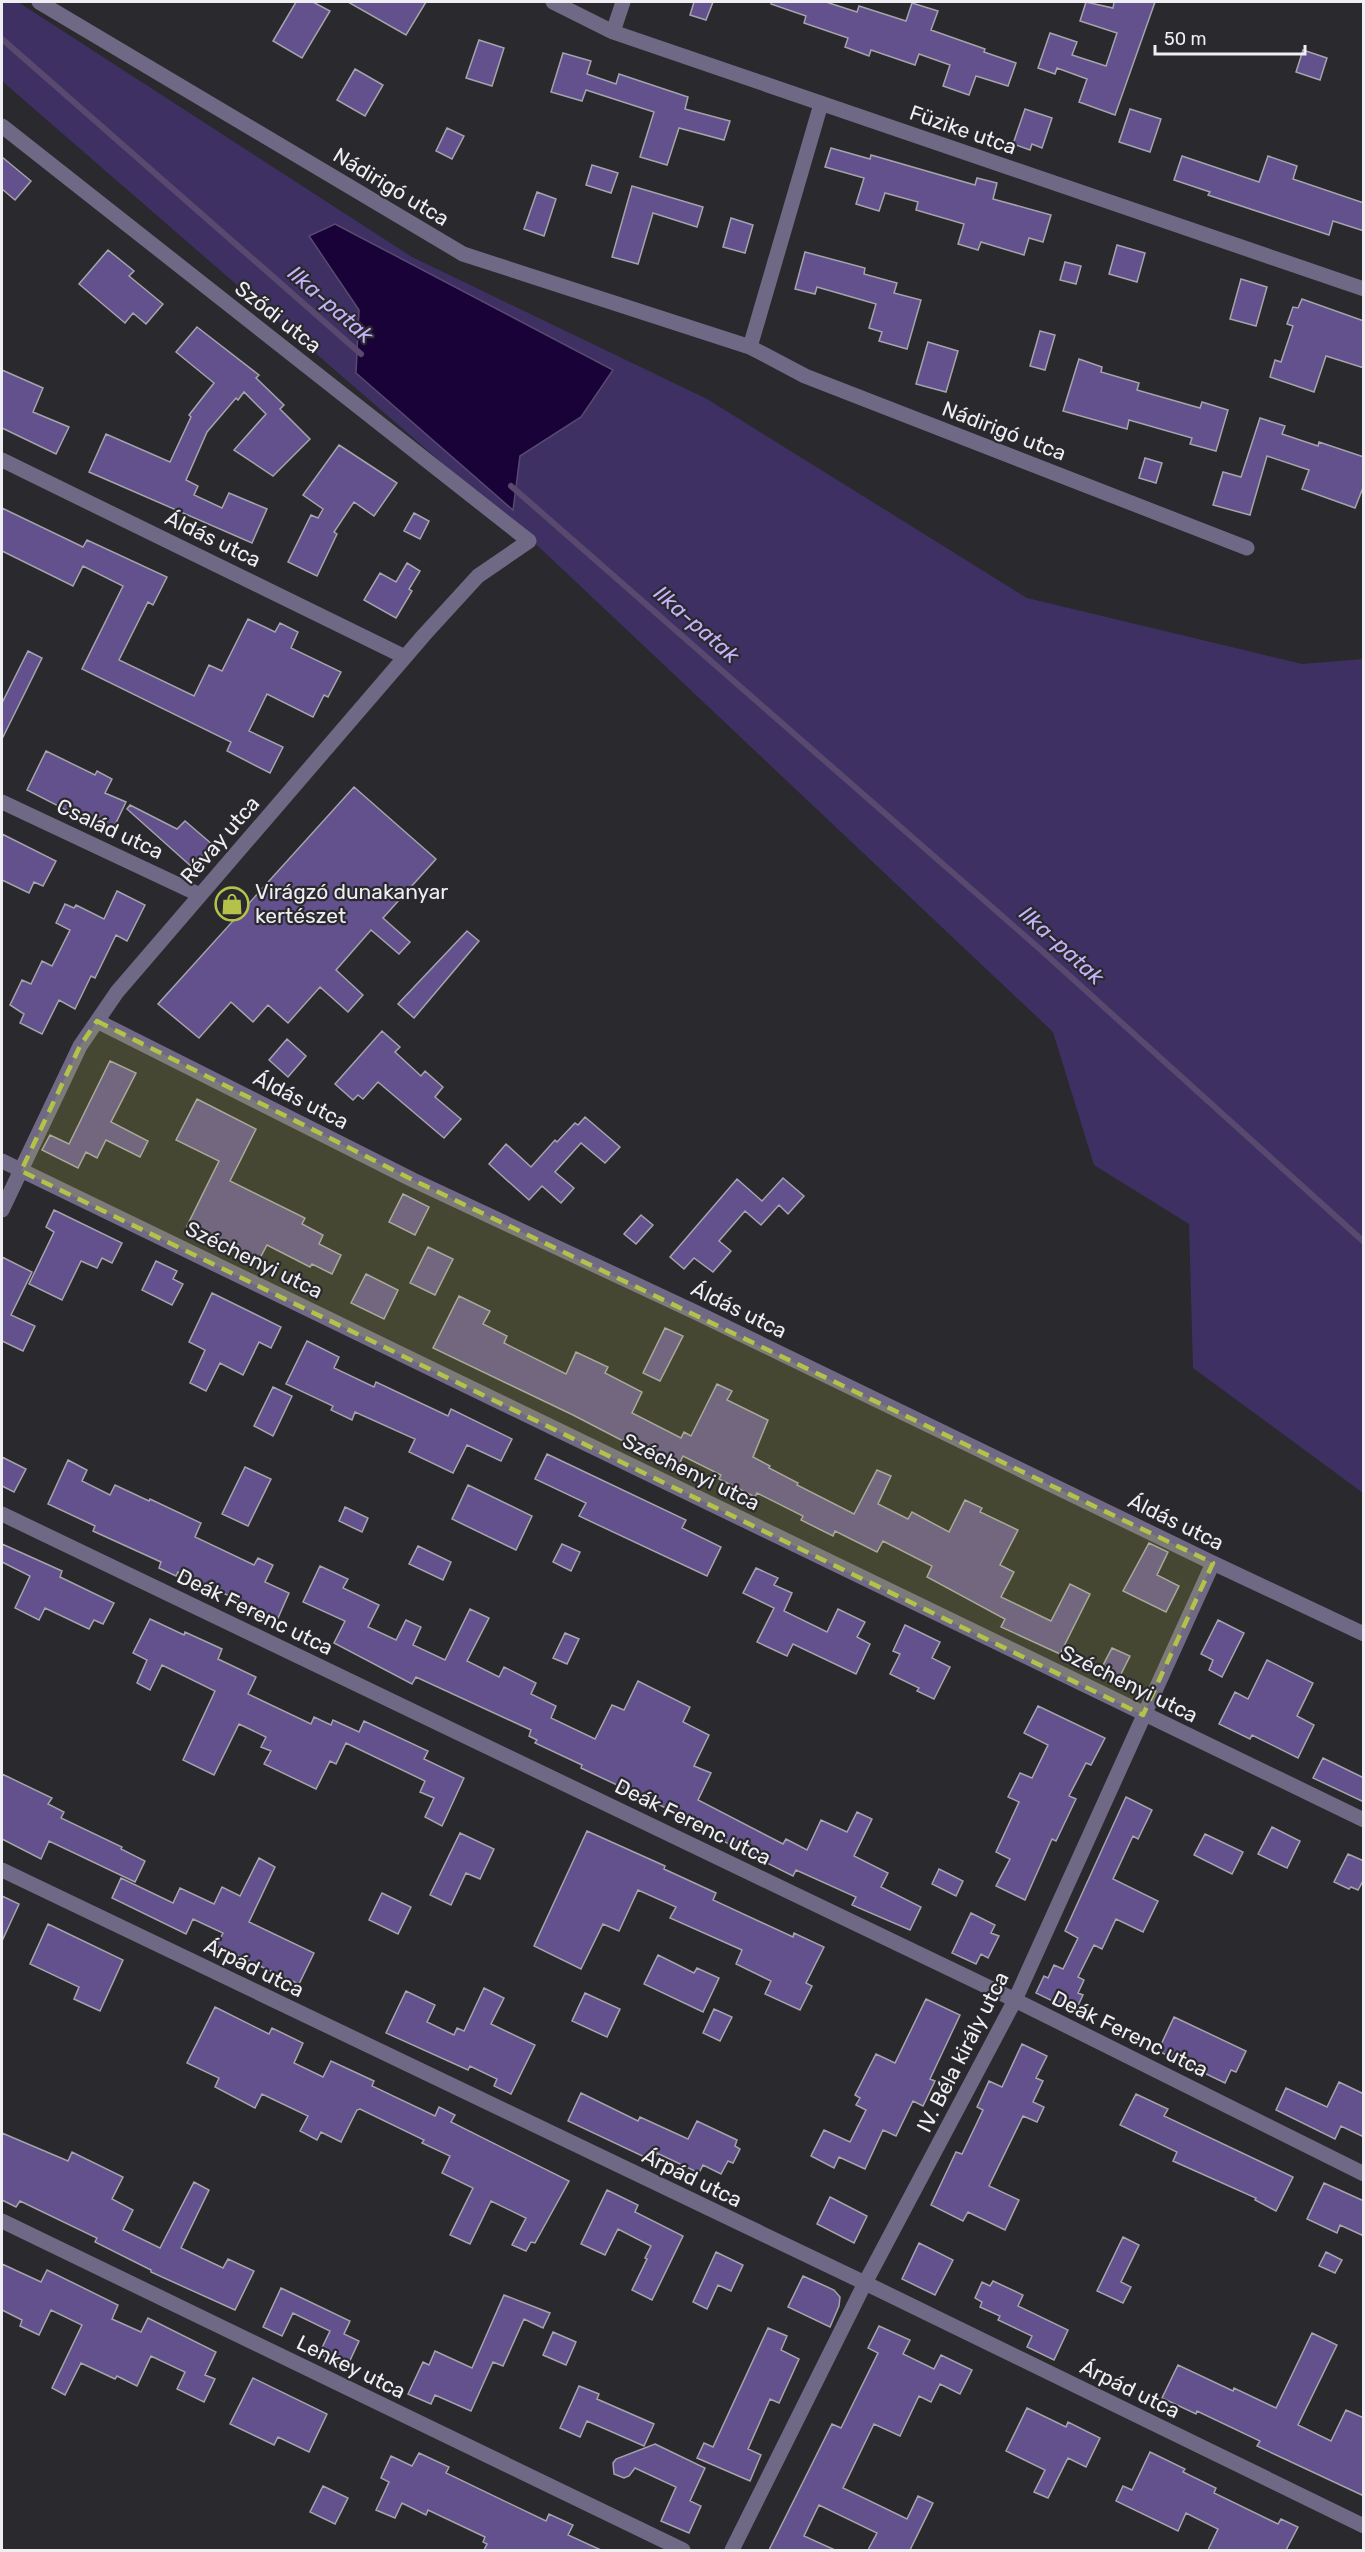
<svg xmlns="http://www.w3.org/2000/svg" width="1365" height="2552" font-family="Rubik,sans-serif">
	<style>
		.green { fill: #3f3063 }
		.water { fill: #190237; stroke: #59496f; stroke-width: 1.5 }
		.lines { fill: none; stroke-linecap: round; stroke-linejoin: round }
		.stream { stroke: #59496f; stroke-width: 6 }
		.building { fill: #62518d; stroke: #a5a4ab; stroke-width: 1.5 }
		.street { stroke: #706985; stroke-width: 15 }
		.marked { fill: #b4c24a; fill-opacity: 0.2; stroke: #b4c24a; stroke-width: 4.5; stroke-dasharray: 12 8; stroke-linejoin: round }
		.labels { text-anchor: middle; stroke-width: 4.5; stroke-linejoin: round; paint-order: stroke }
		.street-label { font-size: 21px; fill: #efeef2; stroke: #2a292e }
		.poi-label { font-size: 21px; fill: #efeef2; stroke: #2a292e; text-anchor: start }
		.water-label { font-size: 22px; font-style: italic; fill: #c4b2fa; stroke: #2a292e }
	</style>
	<rect width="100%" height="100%" fill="#2a292e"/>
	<!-- green -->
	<path class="green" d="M2 2H18L412 257 707 399 1027 598 1302 664 1363 659V1493L1193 1368 1189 1224 1094 1165 1053 1032 540 548 2 81Z"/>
	<!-- water -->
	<path class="water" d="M335 224 613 370 581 417 520 456 513 510 356 373 359 310 309 236Z"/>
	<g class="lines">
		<!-- stream -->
		<path class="stream" d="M2 39 361 354
			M511 486 1041 950 1364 1242"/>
	</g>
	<!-- building -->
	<path class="building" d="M296 2H313L330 11 302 58 273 41Z
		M348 2H426L406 35Z
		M694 2H713L706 20 690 15Z
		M771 2H826L857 12 859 6 906 21 912 3 938 11 931 30 985 49 984 52 1016 63 1008 86 976 76 969 95 943 86 950 65 919 54 915 65 871 50 869 56 845 47 848 38 804 23 806 16 771 4Z
		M1086 2 1113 8 1114 2H1155L1115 115 1079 102 1087 79 1057 68 1055 74 1038 68 1050 33 1077 42 1072 55 1106 66 1117 33 1080 21Z
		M479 40 504 48 492 86 466 78Z
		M1303 50 1327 58 1320 80 1296 72Z
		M563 53 591 61 587 74 616 84 619 74 688 97 685 109 730 121 724 140 679 128 667 165 640 157 654 112 586 90 582 101 551 92Z
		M355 69 383 85 365 116 337 100Z
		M1025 109 1052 118 1042 148 1032 144 1030 150 1013 144Z
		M1130 109 1161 119 1150 152 1119 142Z
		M447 128 464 136 452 159 436 151Z
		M831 148 870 159 871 155 975 185 977 178 997 183 993 199 1051 215 1043 242 1029 238 1024 255 981 242 978 250 958 244 964 224 916 210 918 202 885 193 879 211 856 204 864 178 825 167Z
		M1182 156 1259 182 1268 156 1297 166 1293 179 1364 203V231L1333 221 1329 235 1208 195 1210 192 1174 180Z
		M2 157 31 181 15 200 2 189Z
		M592 165 618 173 611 193 586 185Z
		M632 186 703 207 697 227 653 213 638 264 612 257Z
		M537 192 556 199 544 236 524 229Z
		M731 218 753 225 745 253 723 247Z
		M1117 245 1145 253 1137 282 1109 274Z
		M108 250 134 271 129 276 163 304 146 324 133 313 125 323 79 284Z
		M805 252 865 268 864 274 897 283 894 293 921 300 907 349 879 341 882 332 869 328 876 304 817 287 815 294 795 289Z
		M1065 262 1081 266 1076 284 1060 280Z
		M1241 279 1267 287 1256 326 1230 319Z
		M1302 299 1364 321V368L1326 356 1314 392 1270 377 1275 360 1281 362 1293 326 1287 324 1293 307 1298 308Z
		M197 327 259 375 256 378 284 405 280 409 310 439 273 476 234 450 266 414 244 392 238 400 236 398 207 432 186 480 198 486 194 495 222 508 229 493 267 509 252 543 89 472 106 434 170 462 191 417 189 415 214 383 176 352Z
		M1040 331 1055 335 1045 370 1030 366Z
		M928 342 958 351 946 392 916 384Z
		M1079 359 1102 367 1101 372 1139 383 1137 390 1200 408 1202 402 1228 410 1216 451 1190 444 1192 438 1129 420 1127 429 1063 411Z
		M2 370 43 388 33 412 69 427 56 454 2 428Z
		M1260 418 1285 426 1282 434 1318 446 1319 442 1364 457V485L1355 508 1302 489 1309 470 1267 456 1250 515 1213 505 1223 472 1241 477Z
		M339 445 397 483 374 516 354 502 334 532 337 534 317 576 288 562 311 515 318 518 323 509 303 495Z
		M1145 458 1162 463 1156 483 1139 478Z
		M2 508 83 547 87 540 167 577 153 605 148 602 119 660 194 696 209 665 222 671 248 619 275 632 280 623 298 632 291 648 341 672 328 697 324 695 313 717 267 694 249 731 283 747 270 773 227 751 231 742 82 669 123 586 83 566 73 586 2 551Z
		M414 513 429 521 420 539 404 531Z
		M407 563 420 571 409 589 412 591 396 618 364 600 380 573 396 582Z
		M28 651 42 658 2 739V703Z
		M46 751 95 775 97 771 112 779 105 793 126 802 113 829 104 825 101 831 75 818 76 815 27 790Z
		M354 787 436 859 383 918 410 942 399 954 371 930 336 970 363 995 348 1012 320 987 288 1023 268 1005 253 1022 231 1002 199 1038 158 1004Z
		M130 805 177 829 185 821 213 845 193 868 127 809Z
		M2 834 56 861 43 886 34 882 29 893 2 880Z
		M117 891 145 905 127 941 116 935 95 978 91 976 75 1009 59 1000 42 1034 20 1023 24 1014 10 1005 22 980 31 984 42 961 52 966 70 930 56 923 65 904 74 908 76 905 104 919Z
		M467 931 479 941 414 1018 398 1004Z
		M382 1031 400 1047 395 1052 421 1076 425 1071 443 1087 435 1097 461 1119 444 1138 378 1082 363 1099 358 1095 353 1100 335 1084Z
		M287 1039 306 1056 288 1077 269 1060Z
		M110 1061 136 1073 111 1122 148 1141 140 1157 106 1140 97 1158 86 1152 78 1168 42 1150 50 1135 69 1144Z
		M197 1099 256 1129 230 1181 305 1218 302 1224 323 1235 319 1244 341 1255 332 1274 312 1264 310 1267 267 1245 259 1260 187 1226 219 1161 176 1140Z
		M585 1117 620 1147 605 1163 581 1143 555 1172 574 1188 561 1203 542 1186 529 1200 489 1164 506 1144 531 1167 555 1140 557 1142 575 1123 578 1125Z
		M783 1178 804 1196 788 1214 779 1205 761 1225 745 1211 719 1241 731 1251 713 1272 694 1258 684 1269 670 1257 737 1179 762 1201Z
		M403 1194 429 1207 415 1235 389 1222Z
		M54 1210 122 1243 112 1263 102 1258 97 1268 81 1261 62 1300 29 1284 54 1232 46 1227Z
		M641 1215 653 1225 636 1244 624 1234Z
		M428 1247 453 1259 435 1295 410 1283Z
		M2 1257 32 1272 11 1315 35 1326 23 1351 2 1341Z
		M156 1261 177 1271 173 1279 183 1284 172 1305 142 1290Z
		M366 1274 398 1290 384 1319 351 1303Z
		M212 1293 281 1327 271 1348 259 1342 243 1375 220 1363 206 1391 190 1383 205 1350 189 1342Z
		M459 1296 490 1311 483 1324 507 1336 504 1343 566 1374 576 1352 608 1367 605 1373 642 1392 632 1413 681 1438 684 1432 691 1436 717 1384 732 1391 727 1400 768 1420 753 1457 770 1466 769 1468 798 1483 797 1485 854 1514 877 1470 891 1476 878 1504 908 1519 912 1512 949 1532 965 1500 982 1508 980 1512 1018 1530 1000 1565 1014 1572 1001 1597 1051 1621 1070 1584 1090 1594 1060 1654 1001 1627 1005 1619 927 1577 932 1566 883 1541 877 1552 835 1531 833 1536 801 1520 803 1516 757 1493 755 1497 719 1479 721 1475 683 1456 677 1469 573 1415 433 1348Z
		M665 1328 683 1336 660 1381 643 1373Z
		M307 1341 339 1357 334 1368 374 1387 376 1382 448 1416 451 1409 512 1439 501 1461 467 1445 453 1473 409 1452 415 1439 355 1412 352 1420 331 1410 333 1406 286 1384Z
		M273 1387 292 1396 273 1436 254 1426Z
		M547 1454 686 1520 682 1528 721 1547 707 1576 579 1516 586 1503 535 1479Z
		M2 1457 26 1469 14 1492 2 1486Z
		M68 1460 87 1470 82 1481 110 1495 115 1485 149 1501 150 1499 201 1523 195 1537 254 1565 258 1558 273 1565 265 1582 289 1593 278 1618 267 1613 265 1618 236 1603 238 1600 178 1572 176 1576 159 1568 161 1562 93 1531 95 1526 48 1504Z
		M245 1467 271 1479 248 1526 222 1514Z
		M468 1485 532 1516 516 1550 452 1519Z
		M345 1507 368 1518 362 1532 339 1521Z
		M1149 1543 1168 1552 1157 1575 1179 1586 1166 1612 1123 1591Z
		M2 1544 62 1571 60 1577 114 1603 103 1624 94 1620 89 1629 45 1608 39 1620 15 1608 30 1576 2 1562Z
		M562 1544 580 1552 571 1571 553 1562Z
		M418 1546 451 1562 443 1580 409 1564Z
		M320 1566 348 1579 343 1588 379 1605 368 1627 396 1640 406 1620 421 1627 413 1645 445 1660 470 1609 489 1618 467 1661 499 1677 504 1667 536 1683 531 1694 556 1706 551 1718 595 1739 612 1705 624 1710 638 1681 690 1707 683 1722 709 1735 694 1766 711 1773 698 1800 783 1844 786 1839 807 1850 821 1820 847 1832 857 1812 872 1819 854 1856 888 1873 881 1887 921 1907 910 1930 852 1905 856 1897 796 1870 793 1876 721 1840 723 1835 581 1768 582 1765 535 1743 537 1740 529 1736 531 1730 416 1677 412 1684 334 1643 345 1621 303 1602Z
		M756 1568 778 1578 774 1585 792 1593 784 1611 827 1632 838 1609 865 1622 857 1637 870 1644 856 1674 793 1644 787 1656 757 1642 774 1608 743 1593Z
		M150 1619 184 1635 185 1632 222 1649 218 1659 256 1677 248 1694 311 1724 314 1717 331 1725 333 1720 359 1732 364 1721 428 1751 424 1759 464 1778 442 1826 425 1817 434 1798 420 1792 425 1781 346 1743 336 1764 330 1761 316 1789 264 1764 271 1751 261 1747 266 1737 239 1724 214 1775 183 1760 215 1691 162 1665 150 1690 137 1683 147 1660 133 1653Z
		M1218 1620 1244 1633 1222 1677 1209 1670 1213 1660 1201 1654Z
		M905 1625 940 1642 932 1658 950 1667 934 1699 917 1691 919 1688 890 1674 900 1654 893 1651Z
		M565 1633 579 1639 567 1664 553 1658Z
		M1112 1648 1130 1656 1118 1680 1100 1671Z
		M1267 1660 1313 1683 1297 1716 1314 1725 1298 1758 1252 1735 1250 1739 1219 1724 1235 1692 1248 1699Z
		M1038 1706 1105 1738 1091 1765 1086 1763 1069 1796 1076 1799 1056 1841 1052 1839 1025 1900 996 1886 1010 1859 996 1852 1019 1802 1008 1797 1020 1773 1032 1778 1048 1745 1024 1733Z
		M1323 1758 1364 1778V1802L1313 1778Z
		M2 1774 52 1798 48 1804 64 1812 61 1818 122 1847 121 1849 145 1861 135 1882 49 1841 41 1859 2 1839Z
		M1126 1797 1152 1810 1138 1839 1133 1836 1113 1879 1158 1901 1143 1932 1116 1919 1102 1949 1094 1945 1078 1977 1084 1980 1078 1993 1083 1995 1075 2012 1036 1993 1044 1976 1048 1978 1054 1965 1063 1969 1078 1938 1065 1931Z
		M1272 1827 1300 1841 1287 1868 1258 1854Z
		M587 1831 665 1866 664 1869 716 1893 713 1900 793 1937 794 1933 824 1947 806 1983 812 1986 800 2010 765 1994 771 1981 736 1964 742 1950 670 1918 676 1907 638 1890 619 1931 603 1924 581 1969 534 1946Z
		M460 1833 494 1849 480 1879 466 1873 451 1905 430 1895Z
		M1205 1834 1243 1852 1232 1874 1194 1855Z
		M1348 1854 1364 1861V1879L1358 1890 1351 1887 1349 1889 1334 1882Z
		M259 1858 275 1867 249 1922 314 1953 299 1984 216 1946 223 1933 193 1919 186 1934 112 1898 121 1878 173 1903 180 1888 214 1904 222 1887 240 1896Z
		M939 1869 963 1881 956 1896 932 1884Z
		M382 1893 411 1907 398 1934 369 1920Z
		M2 1896 19 1904 2 1941Z
		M971 1913 995 1925 991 1933 999 1936 988 1958 981 1954 976 1964 952 1953Z
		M48 1924 123 1960 100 2011 74 1999 79 1987 30 1964Z
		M658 1955 694 1973 697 1968 719 1978 703 2012 644 1984Z
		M484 1988 504 1998 491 2024 535 2045 511 2094 494 2086 497 2079 470 2066 468 2070 386 2033 406 1991 435 2005 427 2022 454 2035 457 2028 464 2031Z
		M585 1993 620 2009 607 2037 572 2021Z
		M926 1999 960 2015 930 2079 935 2081 923 2106 913 2101 896 2136 883 2130 865 2169 839 2157 834 2168 811 2156 824 2130 850 2142 866 2110 856 2105 860 2098 855 2095 876 2054 895 2063Z
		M215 2007 269 2034 272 2028 303 2043 294 2063 323 2077 331 2061 374 2081 372 2086 435 2116 439 2107 455 2115 451 2122 569 2181 535 2243 531 2242 526 2251 512 2245 526 2218 491 2201 470 2244 450 2235 473 2188 442 2173 450 2156 422 2143 424 2140 360 2109 357 2110 341 2142 321 2132 317 2140 300 2131 308 2116 262 2094 255 2108 215 2087 219 2078 187 2063Z
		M714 2009 732 2017 720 2041 703 2033Z
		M1174 2017 1246 2051 1236 2072 1231 2070 1225 2083 1158 2051Z
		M1022 2044 1047 2056 1036 2078 1043 2081 1033 2102 1044 2107 1037 2122 1023 2116 989 2186 1019 2200 1005 2230 968 2212 963 2221 931 2205 956 2152 962 2154 983 2110 977 2107 989 2081 1002 2087Z
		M1339 2082 1364 2094V2137L1341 2126 1335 2139 1276 2110 1286 2088 1327 2107Z
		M581 2093 638 2121 640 2117 688 2139 697 2121 737 2140 735 2146 740 2149 733 2163 728 2161 721 2174 703 2165 699 2173 657 2153 653 2161 568 2121Z
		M1136 2094 1168 2109 1164 2116 1293 2177 1276 2211 1255 2200 1256 2198 1173 2161 1177 2152 1120 2125Z
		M2 2133 68 2161 72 2152 123 2177 112 2199 133 2210 123 2230 160 2248 194 2182 209 2190 181 2248 223 2268 228 2259 254 2271 235 2310 151 2272V2270L95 2242 97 2238 20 2201 16 2207 2 2200Z
		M1324 2183 1364 2201V2236L1340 2225 1337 2233 1307 2219Z
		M607 2190 638 2205 635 2212 683 2236 652 2300 632 2290 647 2259 645 2258 651 2246 618 2229 605 2255 581 2244Z
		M830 2197 867 2216 854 2243 817 2224Z
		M1123 2237 1139 2245 1121 2282 1131 2287 1123 2303 1097 2291Z
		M919 2243 953 2260 935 2295 902 2279Z
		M716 2252 743 2265 731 2291 718 2285 707 2309 693 2302Z
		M1326 2252 1342 2260 1335 2273 1319 2266Z
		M2 2264 41 2282 47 2270 118 2305 112 2319 141 2332 148 2318 216 2352 205 2375 215 2379 204 2402 177 2389 185 2372 151 2356 137 2386 117 2376 115 2379 81 2363 65 2395 52 2388 82 2325 51 2310 39 2335 20 2326 22 2320 2 2310Z
		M803 2276 834 2290 840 2297 839 2306 830 2327 788 2307Z
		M993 2281 1023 2295 1018 2306 1068 2330 1054 2360 1027 2347 1032 2336 998 2320 1000 2316 980 2307 982 2302 975 2298 982 2282 990 2286Z
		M281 2288 350 2321 344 2334 359 2341 347 2367 319 2354 330 2331 293 2313 282 2336 263 2327Z
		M504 2295 550 2313 543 2328 524 2319 503 2366 493 2362 471 2411 435 2395 431 2404 408 2394 423 2362 429 2365 435 2351 472 2368Z
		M879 2326 910 2340 903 2354 934 2369 941 2355 972 2370 960 2394 940 2384 931 2402 919 2396 900 2436 874 2424 843 2488 907 2519 918 2496 933 2503 910 2550H868L877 2533 819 2505 804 2536 835 2550H769L832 2424 841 2428 878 2353 868 2348Z
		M768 2328 787 2336 781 2350 799 2359 779 2403 770 2399 748 2449 761 2455 750 2481 697 2458 704 2443 713 2447Z
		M553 2332 576 2342 566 2365 543 2355Z
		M1312 2333 1337 2345 1298 2425 1331 2441 1346 2410 1364 2418V2496L1257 2446 1260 2441 1197 2411 1196 2414 1162 2398 1178 2365 1233 2391 1234 2388 1276 2408Z
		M253 2378 327 2414 309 2452 278 2437 274 2445 230 2424Z
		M579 2386 599 2394 597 2399 654 2424 644 2446 587 2421 580 2437 560 2428Z
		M1027 2408 1066 2427 1068 2422 1100 2438 1086 2467 1068 2458 1048 2498 1034 2492 1045 2470 1006 2451Z
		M655 2444 705 2468 690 2501 701 2506 689 2533 661 2521 676 2487 635 2468 629 2476 624 2478 614 2474 613 2463 616 2459Z
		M1150 2452 1185 2469 1183 2472 1216 2488 1214 2493 1278 2524 1281 2519 1298 2527 1286 2550H1208L1218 2529 1186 2513 1178 2531 1116 2501 1123 2486 1132 2490Z
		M419 2453 449 2467 446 2473 546 2521 549 2514 573 2525 568 2535 601 2550H484L487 2544 483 2542 485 2537 428 2510 426 2515 402 2503 395 2518 376 2510 389 2482 381 2478 391 2456 412 2466Z
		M323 2486 348 2498 335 2524 310 2512Z"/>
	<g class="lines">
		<!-- street -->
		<path class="street" d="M39 2 463 254 750 347 805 376 1247 548
			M553 2 613 32 1364 289
			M613 32 623 2
			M2 126 529 541 478 576 424 635 117 992 80 1046 2 1210
			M750 347 821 104
			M2 460 405 657
			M2 802 200 895
			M97 1021 413 1180 695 1312 1213 1563 1364 1634
			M2 1161 1364 1820
			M2 1514 1015 2000 1364 2174
			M2 1870 865 2283 1364 2526
			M2 2221 683 2550
			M732 2550 865 2283 1015 2000 1213 1563"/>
	</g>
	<!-- marked area -->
	<path class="marked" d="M97 1021 413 1180 1213 1563 1143 1715 21 1171 80 1046Z"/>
	<!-- icons -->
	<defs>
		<g id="shop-ring" transform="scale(1.725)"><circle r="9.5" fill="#2a292e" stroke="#b4c24a" stroke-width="1.5"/><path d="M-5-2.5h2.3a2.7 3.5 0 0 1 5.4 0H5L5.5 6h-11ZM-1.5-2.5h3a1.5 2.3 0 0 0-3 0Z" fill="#b4c24a"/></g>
	</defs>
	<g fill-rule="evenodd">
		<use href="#shop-ring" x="232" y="904"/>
	</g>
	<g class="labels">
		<!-- street labels -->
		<g class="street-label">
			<text transform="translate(963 130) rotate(19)" y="7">Füzike utca</text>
			<text transform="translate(391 187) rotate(31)" y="7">Nádirigó utca</text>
			<text transform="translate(278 317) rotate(38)" y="7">Sződi utca</text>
			<text transform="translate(1004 431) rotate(21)" y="7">Nádirigó utca</text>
			<text transform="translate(213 539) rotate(26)" y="7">Áldás utca</text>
			<text transform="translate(110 829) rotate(25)" y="7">Család utca</text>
			<text transform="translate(220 840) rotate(-49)" y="7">Révay utca</text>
			<text transform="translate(301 1100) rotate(27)" y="7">Áldás utca</text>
			<text transform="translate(254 1260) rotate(26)" y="7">Széchenyi utca</text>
			<text transform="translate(739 1310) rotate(26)" y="7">Áldás utca</text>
			<text transform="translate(691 1472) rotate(26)" y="7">Széchenyi utca</text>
			<text transform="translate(1176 1522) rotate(26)" y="7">Áldás utca</text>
			<text transform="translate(255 1612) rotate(26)" y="7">Deák Ferenc utca</text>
			<text transform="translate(1129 1684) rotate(26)" y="7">Széchenyi utca</text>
			<text transform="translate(693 1822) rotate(26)" y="7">Deák Ferenc utca</text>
			<text transform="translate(254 1968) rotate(26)" y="7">Árpád utca</text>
			<text transform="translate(1130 2034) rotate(26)" y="7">Deák Ferenc utca</text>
			<text transform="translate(963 2052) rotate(-63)" y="7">IV. Béla király utca</text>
			<text transform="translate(692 2178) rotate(26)" y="7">Árpád utca</text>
			<text transform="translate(351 2367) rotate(26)" y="7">Lenkey utca</text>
			<text transform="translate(1130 2389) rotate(26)" y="7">Árpád utca</text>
		</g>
		<!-- poi labels -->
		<g class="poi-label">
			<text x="255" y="899">Virágzó dunakanyar<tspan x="255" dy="24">kertészet</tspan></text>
		</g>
		<!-- water labels -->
		<g class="water-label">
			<text transform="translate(331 304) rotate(41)" y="8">Ilka-patak</text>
			<text transform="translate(697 624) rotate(41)" y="8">Ilka-patak</text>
			<text transform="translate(1062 945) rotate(42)" y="8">Ilka-patak</text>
		</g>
	</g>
	<!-- border -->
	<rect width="1365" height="2552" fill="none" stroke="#efeef2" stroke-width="6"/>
	<!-- scale -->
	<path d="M1155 45v9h150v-9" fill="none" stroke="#efeef2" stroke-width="3"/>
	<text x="1164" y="45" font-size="18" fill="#efeef2" stroke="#2a292e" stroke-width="4.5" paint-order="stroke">50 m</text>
</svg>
